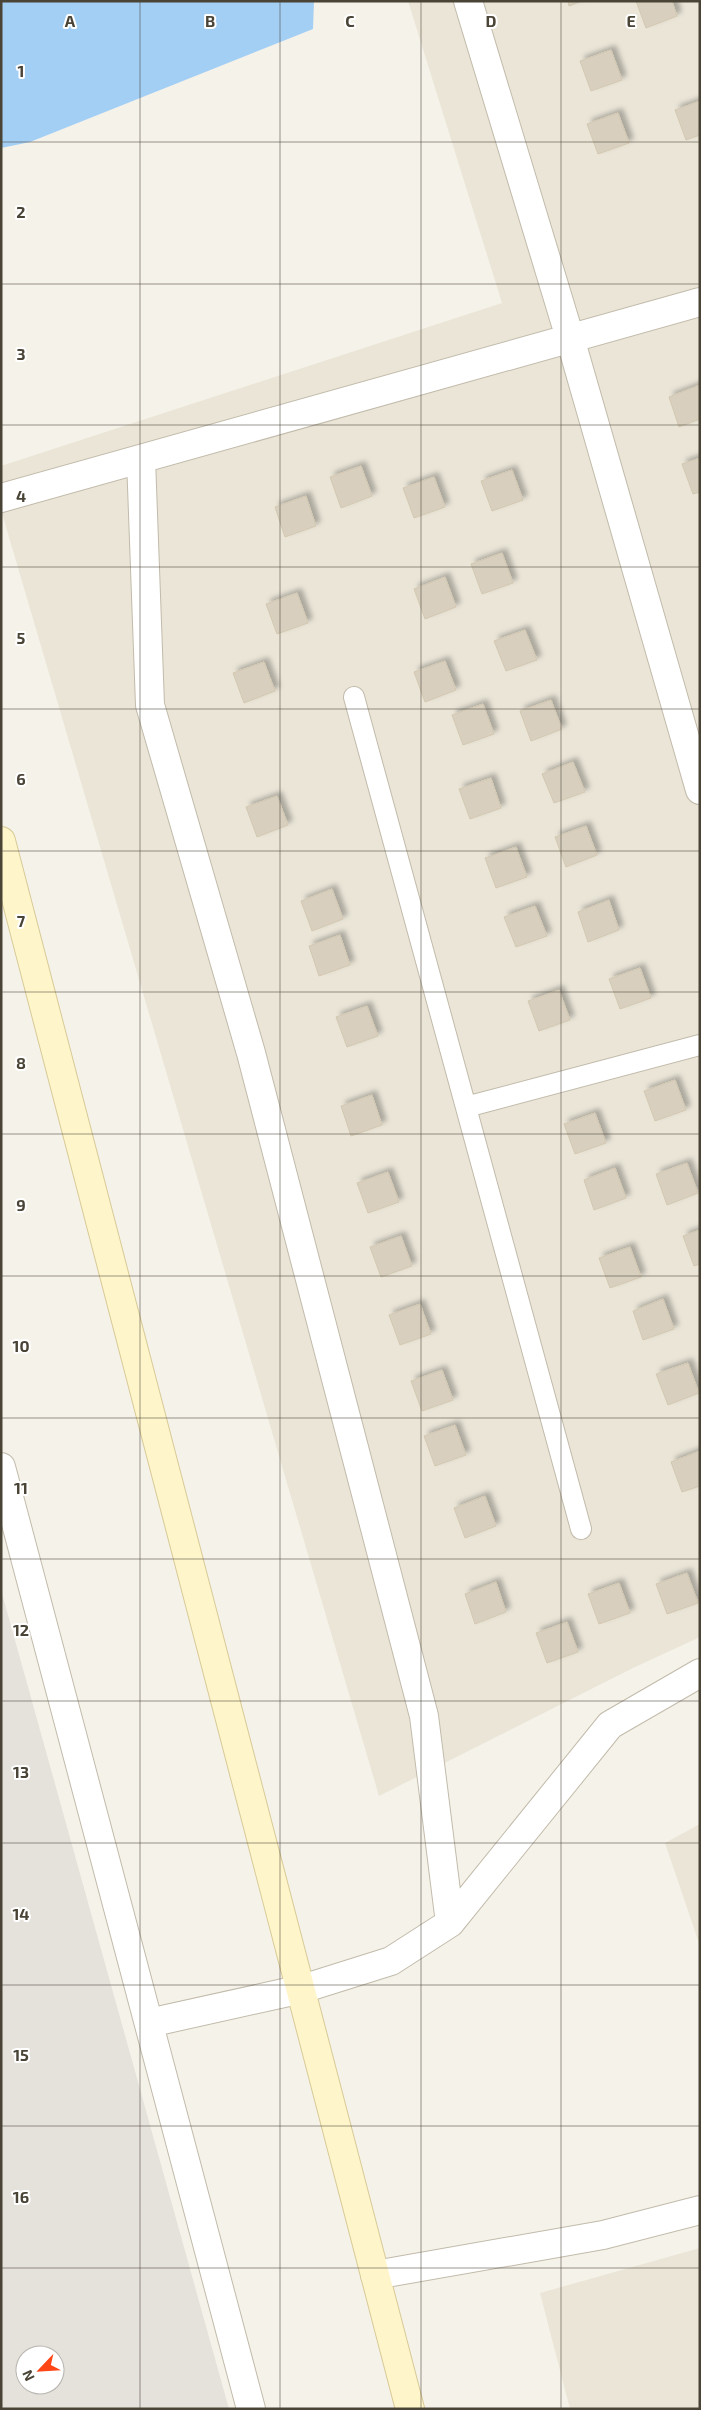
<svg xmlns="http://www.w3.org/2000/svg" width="701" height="2410" font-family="'Exo 2',sans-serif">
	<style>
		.residential { fill: #eae5d7 }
		.industrial { fill: #e5e1db; fill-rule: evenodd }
		.water { fill: #a3cff5 }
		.building { fill: #d8cfbe; stroke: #d3c8b1; filter: url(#shadow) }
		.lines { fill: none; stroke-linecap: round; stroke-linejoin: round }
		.service-casing { stroke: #c2bbab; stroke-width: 22 }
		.minor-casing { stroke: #c2bbab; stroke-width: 30 }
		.secondary-casing { stroke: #d8ca97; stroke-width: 30 }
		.service { stroke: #fff; stroke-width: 20 }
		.minor { stroke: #fff; stroke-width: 28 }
		.secondary { stroke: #fff5ca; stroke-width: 28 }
		.grid { fill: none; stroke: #4a4437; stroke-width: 1; stroke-opacity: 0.55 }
		.grid-label { font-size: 16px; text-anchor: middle; font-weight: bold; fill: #4a4437; stroke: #fff; stroke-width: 4; stroke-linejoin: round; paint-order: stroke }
	</style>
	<defs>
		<filter id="shadow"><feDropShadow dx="4.5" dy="-4.5" stdDeviation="2.5" flood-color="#0004"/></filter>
	</defs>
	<rect width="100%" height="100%" fill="#f5f2e9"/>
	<!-- residential -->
	<path class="residential" d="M408 1H700V1637L633 1668 379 1796 1 510V466L502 303Z
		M700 1824V1946L665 1843Z
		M700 2248V2409H570L540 2293Z"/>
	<!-- industrial -->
	<path class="industrial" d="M1 1590 229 2409H1ZM25 2355H55V2385H25Z"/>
	<!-- water -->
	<path class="water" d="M1 1H314L313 29 30 142 1 148Z"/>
	<!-- building -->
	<path class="building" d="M568 1H582L569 6Z
		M636 1H672L677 16 646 28Z
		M611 50 622 80 591 91 580 61Z
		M700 101V135L686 140 675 110Z
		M618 113 629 143 598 154 587 124Z
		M700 385V419L679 427 669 397Z
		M700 458V492L693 494 682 464Z
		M361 466 372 496 341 508 330 477Z
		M512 470 523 500 492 511 481 481Z
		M434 477 445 507 414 518 403 488Z
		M306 496 316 526 285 537 275 507Z
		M502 553 513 583 482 594 471 564Z
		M445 577 456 607 425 619 414 589Z
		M297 593 308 623 277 634 266 604Z
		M525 630 537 660 506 671 494 641Z
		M445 661 456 690 425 702 414 672Z
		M264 662 275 691 244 703 233 673Z
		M551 700 562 729 531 741 520 711Z
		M483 704 494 734 463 745 452 715Z
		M573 762 585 792 554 803 542 774Z
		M491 778 501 808 470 819 459 789Z
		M277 796 288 825 257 837 246 807Z
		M586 826 597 855 566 867 555 837Z
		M516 847 527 877 496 888 485 858Z
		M332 889 343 919 312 931 301 901Z
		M609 900 619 930 588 942 578 912Z
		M535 906 547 936 516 947 504 917Z
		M340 935 350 965 319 976 309 946Z
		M640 968 651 998 620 1009 609 979Z
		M559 990 570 1020 539 1031 528 1001Z
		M367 1006 378 1036 347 1047 336 1017Z
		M675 1080 686 1110 655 1121 644 1091Z
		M372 1095 382 1125 351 1136 341 1106Z
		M595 1113 606 1143 575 1154 564 1124Z
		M687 1163 698 1193 667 1205 656 1174Z
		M615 1168 626 1198 594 1210 584 1180Z
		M388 1172 399 1202 368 1213 357 1183Z
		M700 1230V1264L694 1266 683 1236Z
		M401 1236 412 1266 381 1277 370 1247Z
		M630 1247 641 1277 610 1288 599 1258Z
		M663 1299 674 1329 643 1340 633 1311Z
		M420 1304 431 1334 400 1345 389 1315Z
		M688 1363 699 1393 668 1405 656 1374Z
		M442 1370 453 1400 422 1411 411 1381Z
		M455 1425 466 1455 435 1466 424 1436Z
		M700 1451V1486L682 1492 671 1462Z
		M485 1496 496 1526 465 1538 454 1508Z
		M687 1573 698 1603 667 1614 656 1584Z
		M496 1582 506 1612 475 1624 465 1594Z
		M619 1583 630 1613 599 1624 588 1594Z
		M567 1622 578 1652 547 1663 536 1633Z"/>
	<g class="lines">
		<!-- service casing -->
		<g class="service-casing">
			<path id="service" d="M354 697 581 1529
				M466 1107 700 1045"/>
		</g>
		<!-- minor casing -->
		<g class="minor-casing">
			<path id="minor" d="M468 1 570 338 700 790
				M141 459 150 705 251 1053 424 1716 450 1923
				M1 498 700 302
				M1 1467 251 2409
				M149 2023 302 1989 391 1961 450 1923 610 1725 700 1673
				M375 2275 603 2235 700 2210"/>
		</g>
		<!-- secondary casing -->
		<g class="secondary-casing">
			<path id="secondary" d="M1 841 410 2409"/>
		</g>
		<!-- service -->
		<use href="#service" class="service"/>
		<!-- minor -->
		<use href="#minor" class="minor"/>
		<!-- secondary -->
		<use href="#secondary" class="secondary"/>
	</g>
	<!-- grid -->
	<path class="grid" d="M140 1V2409M280 1V2409M421 1V2409M561 1V2409M1 142H700M1 284H700M1 425H700M1 567H700M1 709H700M1 851H700M1 992H700M1 1134H700M1 1276H700M1 1418H700M1 1559H700M1 1701H700M1 1843H700M1 1985H700M1 2126H700M1 2268H700"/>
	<g class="grid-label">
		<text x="70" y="27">A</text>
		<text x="210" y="27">B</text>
		<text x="350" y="27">C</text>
		<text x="491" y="27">D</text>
		<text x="631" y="27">E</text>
		<text x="21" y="77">1</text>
		<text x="21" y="218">2</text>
		<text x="21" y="360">3</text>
		<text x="21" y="502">4</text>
		<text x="21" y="644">5</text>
		<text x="21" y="785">6</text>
		<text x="21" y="927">7</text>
		<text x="21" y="1069">8</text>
		<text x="21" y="1211">9</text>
		<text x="21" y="1352">10</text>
		<text x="21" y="1494">11</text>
		<text x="21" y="1636">12</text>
		<text x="21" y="1778">13</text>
		<text x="21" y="1920">14</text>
		<text x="21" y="2061">15</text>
		<text x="21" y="2203">16</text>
	</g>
	<!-- border -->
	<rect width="701" height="2410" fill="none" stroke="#4a4437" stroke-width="5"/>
	<!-- north arrow -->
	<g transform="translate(40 2370) rotate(245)"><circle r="24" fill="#ffffff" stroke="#b7b4af"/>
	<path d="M0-4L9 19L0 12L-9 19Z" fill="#ff4617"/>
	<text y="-8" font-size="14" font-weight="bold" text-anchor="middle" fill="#4a4437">N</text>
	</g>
</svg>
